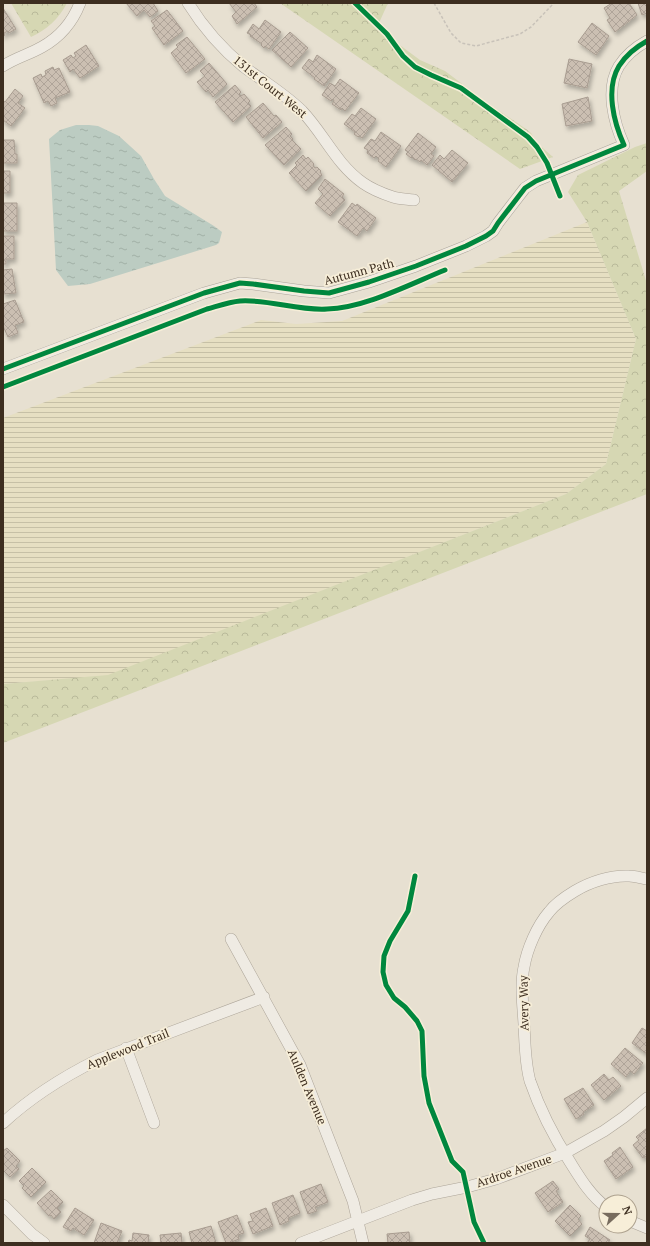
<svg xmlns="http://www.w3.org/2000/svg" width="650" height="1246" font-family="'PT Serif',serif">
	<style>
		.farmland { fill: url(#farmland-rules) }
		.forest { fill: url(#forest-crowns) }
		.water { fill: url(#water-ripples) }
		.building { fill: url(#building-cross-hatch); stroke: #a89c90; filter: url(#shadow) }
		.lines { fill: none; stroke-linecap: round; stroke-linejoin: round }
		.minor-casing { stroke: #ada599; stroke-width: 12 }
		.path { stroke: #c8c2b9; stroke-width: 1.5; stroke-dasharray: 3 2; stroke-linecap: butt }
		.minor { stroke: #efebe3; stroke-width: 11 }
		.cycleway-casing { stroke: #f7eed8; stroke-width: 8 }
		.cycleway { stroke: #00873e; stroke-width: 5 }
		.labels { text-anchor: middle; stroke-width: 3.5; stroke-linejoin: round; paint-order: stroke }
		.street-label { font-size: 12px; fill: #3d2e20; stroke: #f7eed8 }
	</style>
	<defs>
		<pattern id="farmland-rules" width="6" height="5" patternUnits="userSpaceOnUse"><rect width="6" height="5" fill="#e6dfc2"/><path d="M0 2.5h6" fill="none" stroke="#c6c0a6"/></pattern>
		<pattern id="forest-crowns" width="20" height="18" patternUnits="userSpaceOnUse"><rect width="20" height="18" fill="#d6d7b3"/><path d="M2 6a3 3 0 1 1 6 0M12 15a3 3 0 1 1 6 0" fill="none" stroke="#b9b99a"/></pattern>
		<pattern id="water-ripples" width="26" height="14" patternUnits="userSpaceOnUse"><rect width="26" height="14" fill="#bcccc2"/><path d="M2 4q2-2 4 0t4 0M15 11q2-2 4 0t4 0" fill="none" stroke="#a2b0a6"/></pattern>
		<pattern id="building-cross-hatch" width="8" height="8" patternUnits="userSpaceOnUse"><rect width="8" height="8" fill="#cbbfb2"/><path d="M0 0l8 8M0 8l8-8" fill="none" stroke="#afa499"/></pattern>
		<filter id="shadow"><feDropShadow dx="2" dy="3.5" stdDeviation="2" flood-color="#0004"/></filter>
	</defs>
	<rect width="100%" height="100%" fill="#e7e0d1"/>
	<!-- farmland -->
	<path class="farmland" d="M587 222 636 339 606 464 566 494 107 676 3 684V418L261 320 296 324 342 321Z"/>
	<!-- forest -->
	<path class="forest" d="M11 3H67C59 19 46 30 31 37Z
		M280 3H388L379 23 397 43 420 60 445 71 489 104 526 129 531 133 537 143 553 157 520 169Z
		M647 143V171L619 191 647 284V494L3 743V684L108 675 566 494 606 464 636 339 587 222 568 192 578 175 635 147Z"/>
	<!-- water -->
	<path class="water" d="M76 125H89L98 126 119 136 141 156 154 179 165 196 214 226 222 232 219 243 216 245 90 284 68 286 56 270 49 139 60 130Z"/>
	<!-- building -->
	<path class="building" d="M126 3H153L158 11 150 17 144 10 137 16Z
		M229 3H254L257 7 237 24 232 16 236 12Z
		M612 3H629L637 15 615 32 607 20 610 18 604 8Z
		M638 3H647V13L642 15Z
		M3 8 16 29 9 33 8 31 4 33 5 35 3 36Z
		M167 10 183 31 164 45 152 28 155 26 151 21Z
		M265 20 281 32 269 49 265 46 264 48 261 45 262 44 250 36 251 35 247 33 253 24 259 29Z
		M592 23 609 36 596 55 578 42Z
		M290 32 308 48 291 67 272 50Z
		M187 37 205 59 186 73 171 53 178 47 176 45Z
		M86 45 99 66 80 78 73 69 70 72 63 60 71 55 73 58 76 56 74 53Z
		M317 55 336 69 324 86 314 79 315 78 302 68 309 59 313 62Z
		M569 59 592 64 587 88 564 83Z
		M209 63 227 84 213 97 208 90 206 92 197 82 205 76 200 71Z
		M53 67 54 70 59 68 70 92 55 98 57 103 51 106 48 101 44 103 33 78 41 74 42 77 46 75 45 71Z
		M340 79 359 93 345 111 342 108 341 110 332 104 334 101 333 99 331 101 322 95 330 83 335 86Z
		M235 85 241 92 239 94 241 96 244 94 250 101 248 103 251 106 233 122 215 102Z
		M15 89 23 96 18 103 25 108 11 126 3 120V101L5 102Z
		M588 97 592 121 566 126 562 104Z
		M263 103 274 116 276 115 282 122 263 138 246 117Z
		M361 108 376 119 362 138 359 136 358 137 354 134 355 132 344 124 352 114 355 116Z
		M286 127 292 134 290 136 293 139 292 140 301 149 284 165 265 145Z
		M381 132 401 146 386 167 378 161 379 159 376 156 374 158 367 153 368 150 364 148 371 139 375 141Z
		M418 133 436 147 431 154 434 156 427 165 421 160 420 162 416 159 415 160 412 157 411 158 406 154 408 152 405 150Z
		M3 140H14L15 154H17V163H3Z
		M452 150 468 163 452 182 432 165 440 155 444 159Z
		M303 155 306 159 308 157 314 164 313 165 315 168 317 167 321 171 320 172 322 175 306 191 289 173 297 165 295 163Z
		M3 171H10V193H3Z
		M325 179 344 194 342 197 345 200 330 216 315 203 323 194 318 189Z
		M3 203H17V231H3Z
		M352 203 356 206 357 204 376 218 367 231 363 228 357 236 338 222Z
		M3 236H14V259H6V264H3Z
		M12 269 16 293 3 294V270Z
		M15 300 24 322 15 325 18 333 8 337 3 326V304Z
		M642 1028 647 1031V1054L632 1043Z
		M625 1048 643 1063 634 1074 630 1071 626 1077 611 1064Z
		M604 1074 609 1080 613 1077 621 1086 604 1100 591 1085Z
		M583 1088 594 1105 583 1112 584 1114 576 1119 564 1099Z
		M647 1128V1156L643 1158 633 1145 639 1140 636 1137Z
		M620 1147 633 1167 616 1179 604 1161 613 1155 612 1153Z
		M7 1148 20 1161 16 1166 19 1169 10 1177 3 1170V1151Z
		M32 1168 46 1182 31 1197 22 1188 24 1186 19 1181Z
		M553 1181 559 1189 556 1191 563 1202 548 1212 535 1193Z
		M321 1184 328 1202 315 1207 317 1211 308 1214 300 1192Z
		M51 1190 63 1202 57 1208 61 1212 54 1219 51 1215 49 1216 37 1203Z
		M293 1195 300 1213 288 1218 289 1221 280 1225 272 1203Z
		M570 1205 581 1216 578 1219 582 1224 570 1236 555 1221Z
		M75 1208 94 1220 84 1235 73 1228 71 1231 63 1227Z
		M266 1208 273 1226 253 1234 248 1222 253 1221 250 1214Z
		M237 1215 244 1233 238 1235 239 1239 229 1243H226L218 1222Z
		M101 1223 122 1231 117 1243H94Z
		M211 1226 216 1243H192L189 1232Z
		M590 1227 610 1240 608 1243H587L590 1239 585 1236Z
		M409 1232 410 1243H388L387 1234Z
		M133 1233 149 1235 148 1243H128L129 1240 132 1241Z
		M181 1233 182 1243H161L160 1235Z"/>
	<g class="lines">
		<!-- minor casing -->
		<g class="minor-casing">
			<path id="minor" d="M188 3C203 27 222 49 244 67 263 81 285 94 302 111 324 134 336 164 363 183 370 188 384 194 393 197 399 199 407 199 414 200
				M3 66C15 58 30 54 42 47 60 37 73 21 80 3
				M3 369 204 293 240 283 253 284 304 291 329 293 369 282 416 266 466 246 486 236 493 231 498 223 525 188 536 181 624 145C614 123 605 89 619 66 626 55 636 47 647 41
				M231 939 300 1065 353 1201 363 1243
				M126 1048 154 1123
				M3 1123C31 1097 63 1077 97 1060L264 997
				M3 1205 32 1234 44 1243
				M606 1207C590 1195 580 1178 570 1162 554 1137 540 1110 530 1081 525 1063 525 1043 524 1024 523 1006 520 985 524 967 527 949 537 926 549 912 555 904 565 897 575 891 590 882 611 875 629 876 635 876 641 878 647 879
				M630 1221 647 1228
				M301 1243 412 1200 432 1194 467 1187 496 1179 565 1153 604 1131 624 1117 647 1098"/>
		</g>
		<!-- path -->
		<path class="path" d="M434 3 451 33 461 43 476 46 520 34 531 27 554 3"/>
		<!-- minor -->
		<use href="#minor" class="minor"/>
		<!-- cycleway casing -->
		<g class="cycleway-casing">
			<path id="cycleway" d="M355 3 387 34 403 56 415 67 431 75 461 88 528 137 537 147 547 163 560 196
				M3 369 204 293 240 283 253 284 304 291 329 293 369 282 416 266 466 246 486 236 493 231 498 223 525 188 536 181 624 145C614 123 605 89 619 66 626 55 636 47 647 41
				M3 387 207 309C218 306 229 302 240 301 269 299 298 311 327 309 365 308 410 284 445 270
				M415 876 408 911 390 941 384 956 383 972 386 985 394 998 405 1007 417 1021 422 1031 424 1076 429 1103 452 1161 463 1172 474 1222 484 1243"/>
		</g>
		<!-- cycleway -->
		<use href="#cycleway" class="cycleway"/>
	</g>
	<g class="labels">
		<!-- street labels -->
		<g class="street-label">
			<text transform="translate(270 87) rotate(39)" y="4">131st Court West</text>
			<text transform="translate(359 272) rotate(-15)" y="4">Autumn Path</text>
			<text transform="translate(524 1003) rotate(-91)" y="4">Avery Way</text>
			<text transform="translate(128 1049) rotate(-22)" y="4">Applewood Trail</text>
			<text transform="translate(307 1087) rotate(67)" y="4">Aulden Avenue</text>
			<text transform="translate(514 1171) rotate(-19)" y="4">Ardroe Avenue</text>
		</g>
	</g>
	<!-- border -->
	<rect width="650" height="1246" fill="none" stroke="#3d2e20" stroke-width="8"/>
	<!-- north arrow -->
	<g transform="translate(618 1214) rotate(69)"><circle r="19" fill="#f7eed8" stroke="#ada18e"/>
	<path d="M0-3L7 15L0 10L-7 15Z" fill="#786c5e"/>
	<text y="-6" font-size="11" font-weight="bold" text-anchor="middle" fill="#3d2e20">N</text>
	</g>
</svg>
